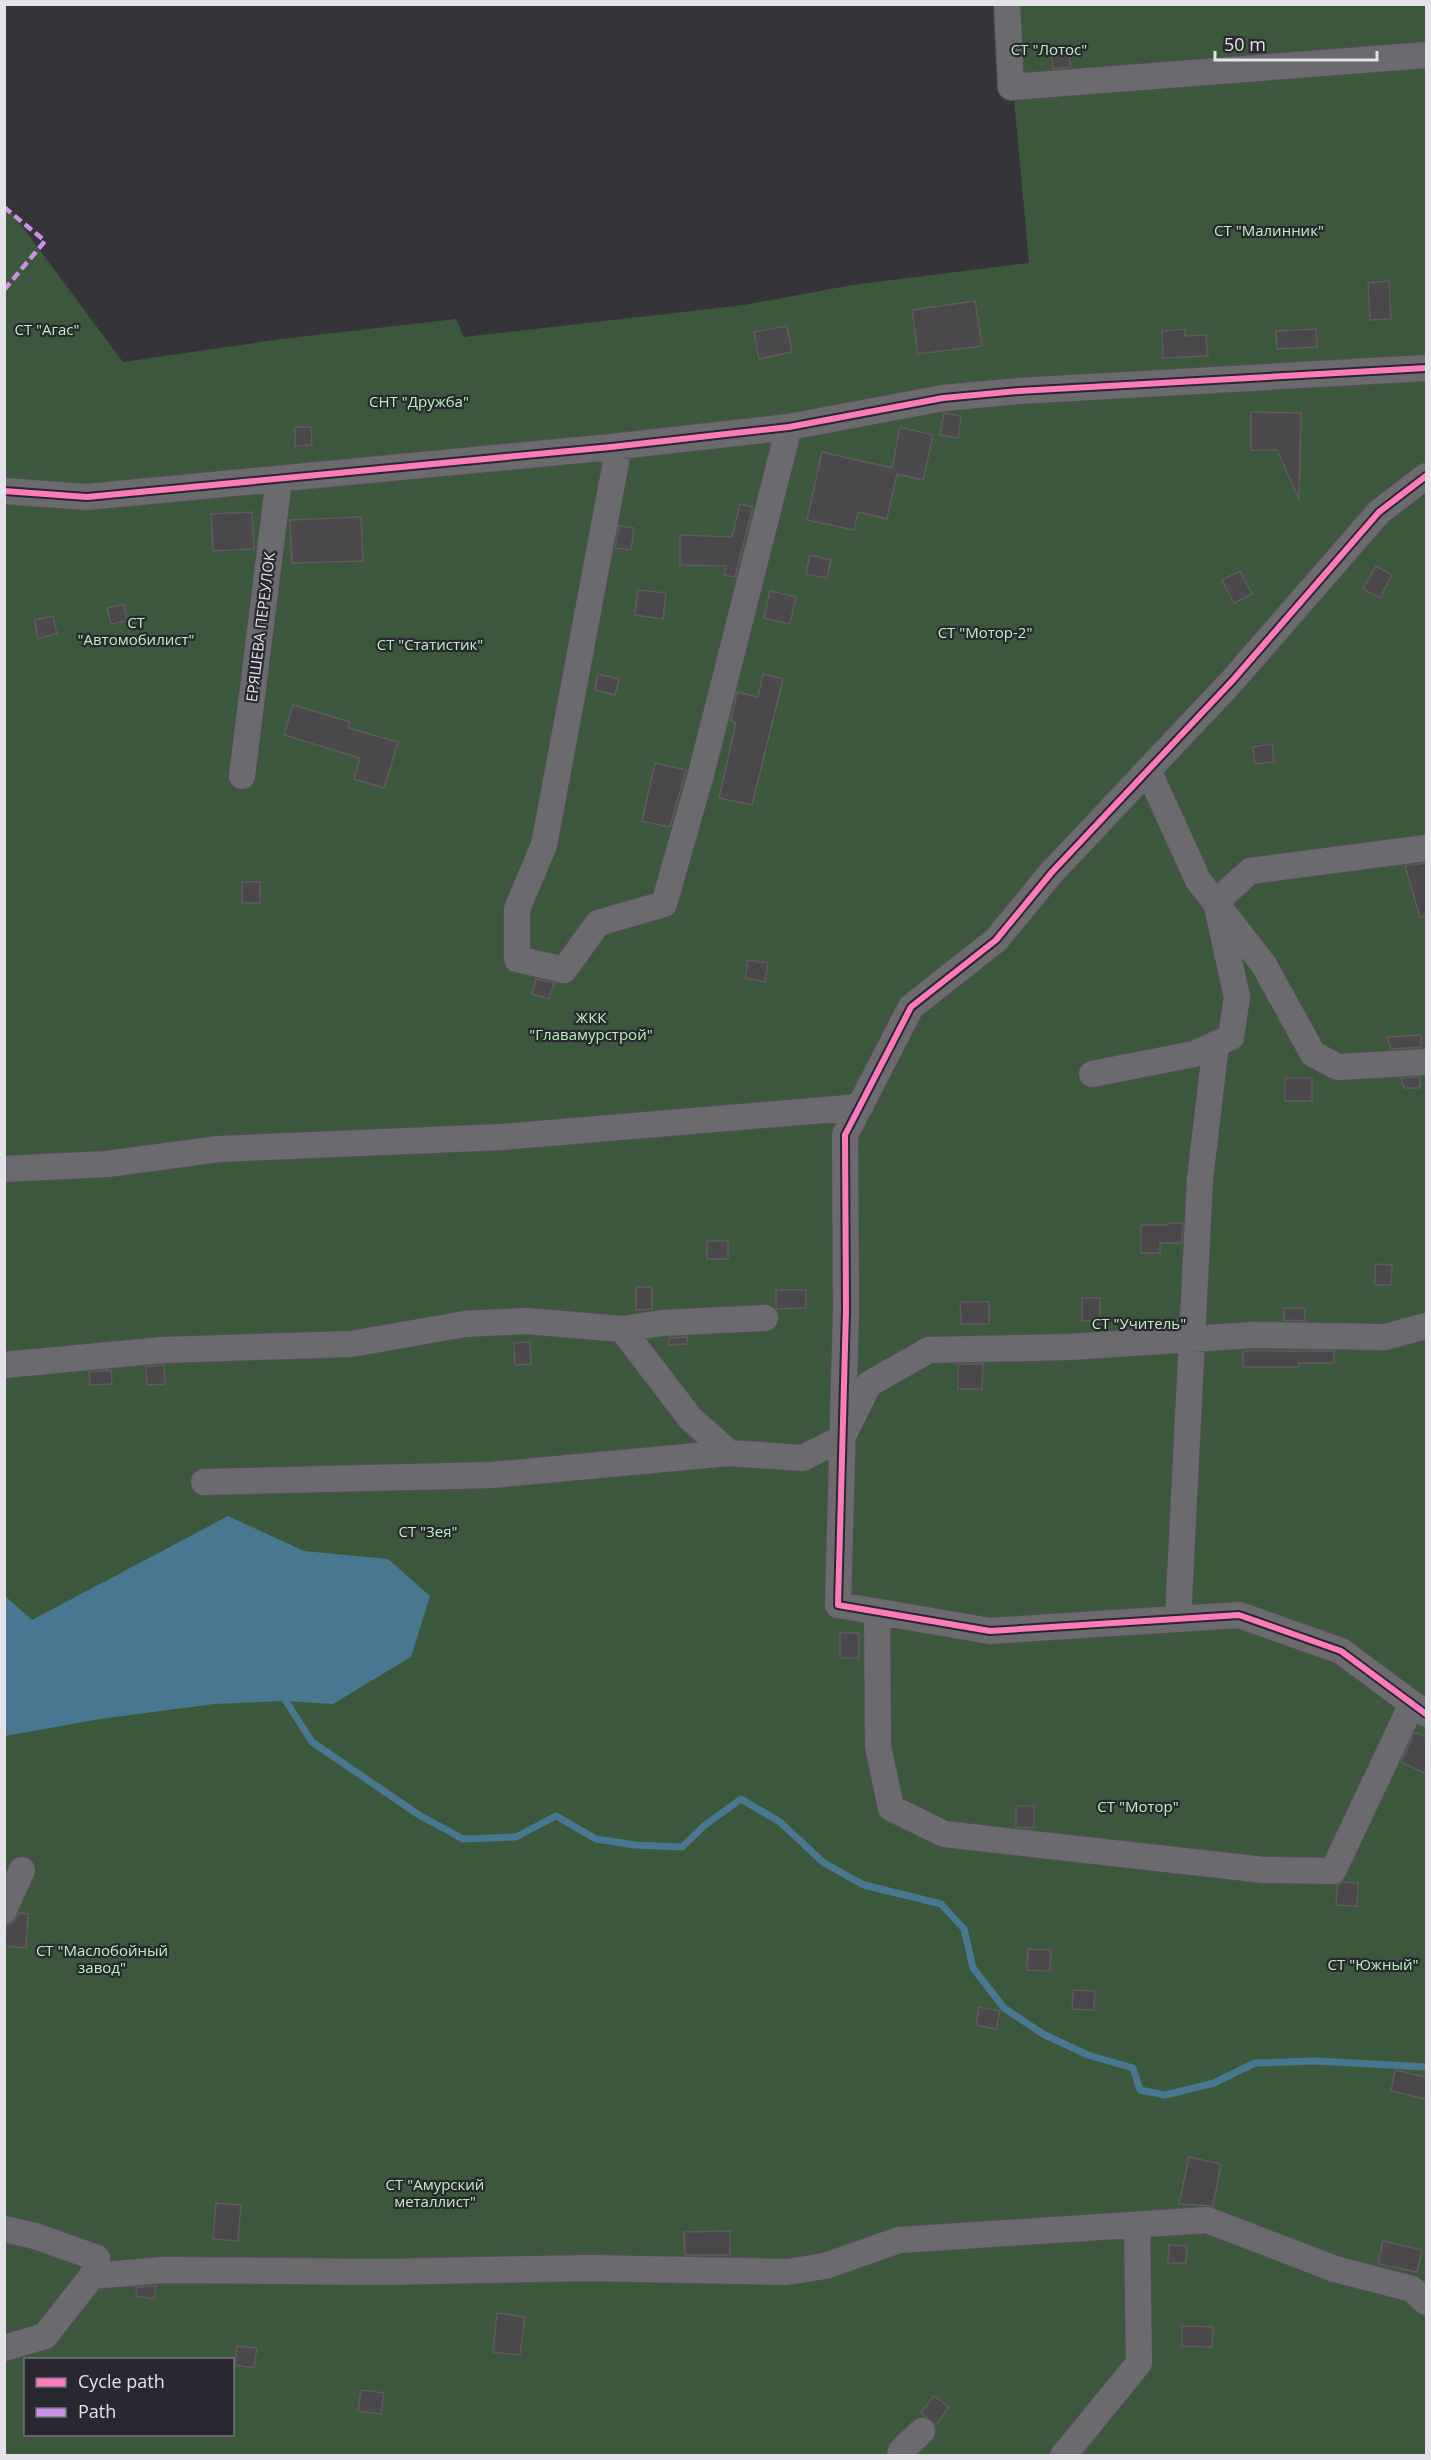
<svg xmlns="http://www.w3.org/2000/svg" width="1431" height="2460" font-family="'Open Sans',sans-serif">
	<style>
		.green { fill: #3b583c; fill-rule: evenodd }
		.water { fill: #497691 }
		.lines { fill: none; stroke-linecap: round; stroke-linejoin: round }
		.stream { stroke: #497691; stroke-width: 7 }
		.building { fill: #4a484a; stroke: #5e5b5d; stroke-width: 1.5 }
		.minor-casing { stroke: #515055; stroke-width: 28 }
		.minor { stroke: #6b6b6f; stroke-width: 26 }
		.quiet { stroke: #ce8fe9; stroke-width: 4.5; stroke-dasharray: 9 4.5; stroke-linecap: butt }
		.cycleway-casing { stroke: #292831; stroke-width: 10 }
		.cycleway { stroke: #fd7abc; stroke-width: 6 }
		.labels { text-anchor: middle; stroke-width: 4.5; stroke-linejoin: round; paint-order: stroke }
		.park-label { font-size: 15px; fill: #b8f4b8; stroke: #292831 }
		.street-label { font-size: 15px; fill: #e4e3ea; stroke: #292831 }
	</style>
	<rect width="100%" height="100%" fill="#343439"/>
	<!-- green -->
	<path class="green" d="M1001 5H1426V2455H5L4 202 123 362 281 339 456 319 464 337 744 305 852 285 1029 263 1014 99ZM26 2360H232V2434H26Z"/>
	<!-- water -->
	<path class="water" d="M228 1516 304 1551 388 1559 430 1596 411 1657 333 1704 286 1701 214 1704 100 1719 5 1736V1596L32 1620Z"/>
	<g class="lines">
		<!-- stream -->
		<path class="stream" d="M286 1701 312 1742 419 1815 463 1839 516 1837 556 1816 596 1839 635 1845 682 1847 705 1825 741 1799 780 1822 824 1863 864 1885 941 1904 964 1929 973 1968 1004 2008 1043 2034 1088 2055 1133 2068 1140 2090 1165 2095 1214 2083 1255 2063 1317 2061 1426 2067"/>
	</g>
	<!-- building -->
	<path class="building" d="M1069 49 1070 67 1053 69 1051 51Z
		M1389 281 1391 319 1370 320 1368 283Z
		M975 301 982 346 918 354 912 310Z
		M787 326 792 352 759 359 754 332Z
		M1185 329V336L1206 335 1208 356 1163 358 1162 331Z
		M1316 329 1317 347 1277 349 1276 331Z
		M1251 412 1301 413 1299 499 1277 450H1251Z
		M944 413 961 416 958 438 940 435Z
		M295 427H311L312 445 295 446Z
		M900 427 933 435 923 480 897 474 887 519 858 512 854 530 807 520 822 452 892 468Z
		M740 504 753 507 735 577 724 575 726 566 680 565V535L732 537Z
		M252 512 254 549 213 551 211 514Z
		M361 517 363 561 292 563 290 520Z
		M619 526 634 528 631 550 615 548Z
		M810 555 831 560 827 578 806 574Z
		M1376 566 1392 575 1380 598 1363 589Z
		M1240 571 1252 594 1234 603 1222 580Z
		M638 590 666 593 663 619 635 615Z
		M770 591 796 597 790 624 764 618Z
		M124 604 127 621 111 624 107 608Z
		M53 616 57 634 38 638 35 620Z
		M598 674 619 679 615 695 595 690Z
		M763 674 783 679 752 805 719 798 736 723 731 721 737 692 758 697Z
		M293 705 350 722 348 728 398 742 384 788 354 779 360 758 284 735Z
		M1272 744 1274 762 1255 764 1253 747Z
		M655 763 686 770 670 827 642 821Z
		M1426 863V916L1420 917 1405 866Z
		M242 882H260V903H242Z
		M748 960 768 963 765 982 745 978Z
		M536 979 554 983 549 999 532 994Z
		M1421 1035V1047L1391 1049 1387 1037Z
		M1420 1077V1088H1404L1401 1078Z
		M1285 1078H1312V1101H1285Z
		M1168 1223H1183L1182 1243H1160V1253H1141V1225H1168Z
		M707 1241H728V1259H707Z
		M1375 1264 1392 1265 1391 1285H1375Z
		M636 1287H652V1309L636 1310Z
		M776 1290H806V1308L776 1309Z
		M1082 1298H1100V1321H1082Z
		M960 1302H989V1324H961Z
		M1284 1308H1305V1321L1284 1320Z
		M687 1337 688 1344 669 1345V1338Z
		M530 1342 531 1364 515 1365 514 1343Z
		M1243 1351H1334V1363H1299V1367H1243Z
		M958 1364H983L982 1389H958Z
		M164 1365 165 1384 147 1385 146 1367Z
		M111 1370 112 1384 90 1385 89 1372Z
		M840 1633H859V1658H840Z
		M1415 1732 1426 1737V1774L1401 1762Z
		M1016 1806H1034V1828L1016 1827Z
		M1343 1882 1358 1883 1357 1906 1336 1905 1337 1885Z
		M19 1913 28 1914 26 1948 4 1946 6 1925 13 1922Z
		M1028 1949 1051 1950 1050 1971 1027 1970Z
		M1073 1990 1095 1991 1094 2010 1072 2009Z
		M979 2007 1000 2011 996 2029 976 2025Z
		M1395 2070 1426 2077V2099L1391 2091Z
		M1189 2157 1221 2164 1213 2206 1179 2204Z
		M216 2203 241 2205 238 2241 213 2239Z
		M730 2231V2255H685L684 2232Z
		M1383 2241 1422 2250 1417 2272 1378 2264Z
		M1169 2245 1187 2246 1186 2263H1168Z
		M156 2286 154 2299 136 2296 137 2287Z
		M497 2313 525 2317 520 2355 493 2352Z
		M1182 2326 1213 2327 1212 2347 1182 2346Z
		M237 2346 257 2348 254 2368 235 2365Z
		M361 2390 384 2393 381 2414 358 2411Z
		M934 2396 949 2407 936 2425 921 2413Z"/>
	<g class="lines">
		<!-- minor casing -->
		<g class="minor-casing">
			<path id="minor" d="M1007 4 1011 87 1426 55
				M619 446 544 845 517 909V959L564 970 598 923 664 904 701 774 789 427
				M1426 476 1379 512 1233 680 1052 872 996 940 911 1007 845 1135 846 1310 838 1605 990 1631 1239 1615 1341 1651 1426 1714
				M4 491 87 497 611 447 789 427 943 398 1019 391 1426 368
				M1148 770 1198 880 1264 965 1313 1054 1338 1067 1426 1062
				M242 776 279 479
				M1092 1074 1194 1054 1231 1037 1237 997 1216 902 1250 871 1426 848
				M4 1169 107 1164 219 1149 502 1137 860 1107
				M622 1329 662 1323 765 1318
				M4 1365 163 1350 351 1344 465 1324 526 1321 622 1329 690 1418 729 1453 803 1458 842 1438 869 1384 929 1350 1070 1347 1252 1335 1385 1337 1426 1326
				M204 1482 492 1475 729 1453
				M877 1612 878 1746 891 1808 944 1834 1264 1870 1333 1871 1412 1704
				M1178 1619 1200 1179 1216 1044
				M4 1910 22 1870
				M4 2229 35 2236 97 2258 92 2276
				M4 2348 45 2336 92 2276 164 2270 381 2272 590 2268 787 2272 825 2266 899 2240 1207 2220 1335 2269 1412 2289 1426 2302
				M900 2456 901 2451 922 2431
				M1063 2456 1139 2363 1137 2225"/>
		</g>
		<!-- minor -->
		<use href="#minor" class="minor"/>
		<!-- quiet -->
		<path class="quiet" d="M4 207 45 241 4 290"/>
		<!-- cycleway casing -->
		<g class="cycleway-casing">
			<path id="cycleway" d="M1426 476 1379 512 1233 680 1052 872 996 940 911 1007 845 1135 846 1310 838 1605 990 1631 1239 1615 1341 1651 1426 1714
				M4 491 87 497 611 447 789 427 943 398 1019 391 1426 368"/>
		</g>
		<!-- cycleway -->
		<use href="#cycleway" class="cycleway"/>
	</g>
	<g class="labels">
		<!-- park labels -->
		<g class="park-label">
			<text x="1049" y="55">СТ "Лотос"</text>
			<text x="1269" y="236">СТ "Малинник"</text>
			<text x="47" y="335">СТ "Агас"</text>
			<text x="419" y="407">СНТ "Дружба"</text>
			<text x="136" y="628">СТ<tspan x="136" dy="17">"Автомобилист"</tspan></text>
			<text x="985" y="638">СТ "Мотор-2"</text>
			<text x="430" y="650">СТ "Статистик"</text>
			<text x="591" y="1023">ЖКК<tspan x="591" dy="17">"Главамурстрой"</tspan></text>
			<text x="1139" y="1329">СТ "Учитель"</text>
			<text x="428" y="1537">СТ "Зея"</text>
			<text x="1138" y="1812">СТ "Мотор"</text>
			<text x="102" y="1956">СТ "Маслобойный<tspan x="102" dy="17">завод"</tspan></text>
			<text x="1373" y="1970">СТ "Южный"</text>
			<text x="435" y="2190">СТ "Амурский<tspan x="435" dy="17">металлист"</tspan></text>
		</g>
		<!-- street labels -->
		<g class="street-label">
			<text transform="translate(261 627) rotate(-83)" y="5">ЕРЯШЕВА ПЕРЕУЛОК</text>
		</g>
	</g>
	<!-- border -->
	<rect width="1431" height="2460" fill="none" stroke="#e4e3ea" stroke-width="12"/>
	<!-- legend -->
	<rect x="24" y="2358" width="210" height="78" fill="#292831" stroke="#74737b" stroke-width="1.5"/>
	<rect x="36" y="2378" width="30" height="9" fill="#fd7abc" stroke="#74737b" stroke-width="1.5"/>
	<text x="78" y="2388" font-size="18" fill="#e4e3ea">Cycle path</text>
	<rect x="36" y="2408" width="30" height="9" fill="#ce8fe9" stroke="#74737b" stroke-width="1.5"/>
	<text x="78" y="2418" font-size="18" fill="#e4e3ea">Path</text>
	<!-- scale -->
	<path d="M1215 51v9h162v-9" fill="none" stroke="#e4e3ea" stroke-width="3"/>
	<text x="1224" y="51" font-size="18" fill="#e4e3ea" stroke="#292831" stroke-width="4.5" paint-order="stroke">50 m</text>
</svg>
